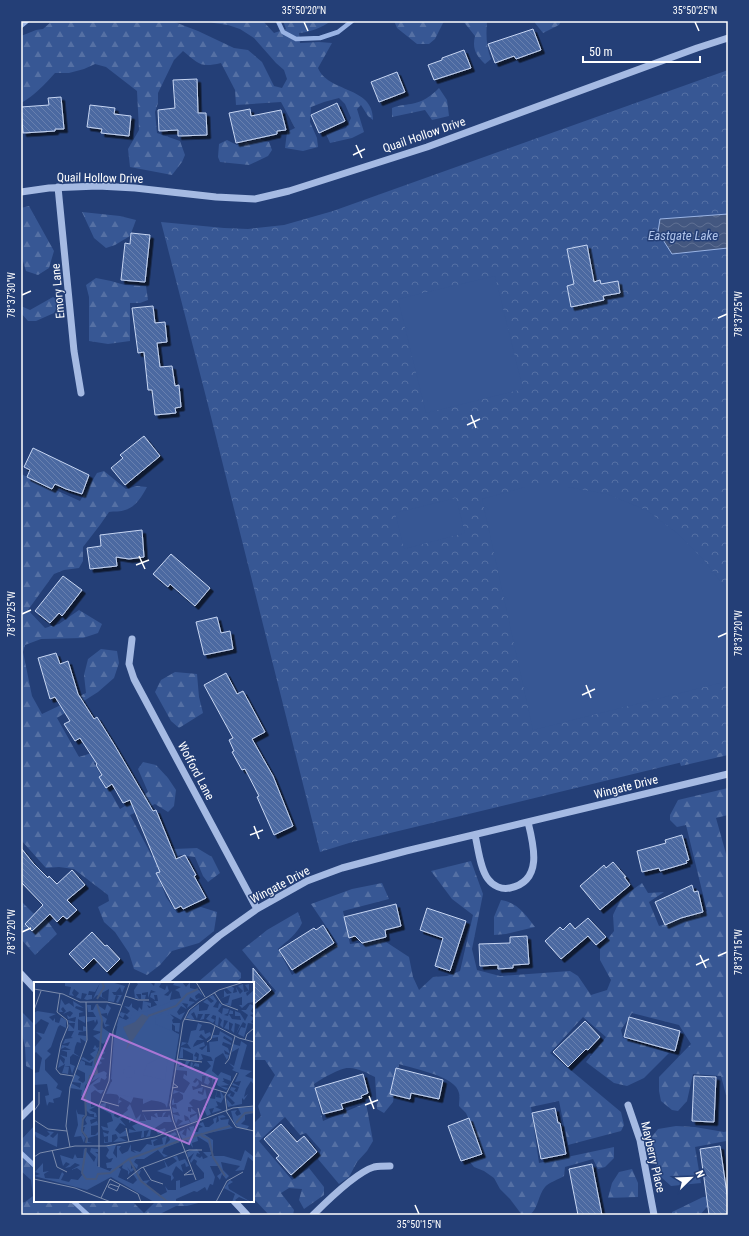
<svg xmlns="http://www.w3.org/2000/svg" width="749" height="1236" font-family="'Roboto Condensed',sans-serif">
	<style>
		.forest { fill: url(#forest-firs) }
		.park { fill: url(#park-crowns) }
		.pitch { fill: #375794 }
		.water { fill: url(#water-waves); stroke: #99b3e4 }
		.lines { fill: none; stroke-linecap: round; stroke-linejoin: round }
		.stream { stroke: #99b3e4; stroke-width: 4.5 }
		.building { fill: url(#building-back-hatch); stroke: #c7d6f3; filter: url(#shadow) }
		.minor { stroke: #a5bae3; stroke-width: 7 }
		.ticks { fill: none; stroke: #fff; stroke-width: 1.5 }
		.labels { text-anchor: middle; stroke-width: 3; stroke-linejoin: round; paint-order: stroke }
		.street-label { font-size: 12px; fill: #fff; stroke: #243f77 }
		.water-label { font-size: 13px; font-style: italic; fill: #b0c4eb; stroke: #243f77 }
		.inset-river { fill: none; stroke: #435780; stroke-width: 2 }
		.inset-road { fill: none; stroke: #7c8cad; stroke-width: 1 }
		.view { fill: #a976d5; fill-opacity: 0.15; stroke: #a976d5; stroke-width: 2 }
		.inset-edge { fill: none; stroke: #fff; stroke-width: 2 }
		.neatline { fill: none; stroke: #fff; stroke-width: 1.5 }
		.ticks-label { font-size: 10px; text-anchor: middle; fill: #fff }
	</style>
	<defs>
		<pattern id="forest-firs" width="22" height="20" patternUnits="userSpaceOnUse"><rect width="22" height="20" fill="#375794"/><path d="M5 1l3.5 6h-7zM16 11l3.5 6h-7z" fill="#5570a4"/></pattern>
		<pattern id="park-crowns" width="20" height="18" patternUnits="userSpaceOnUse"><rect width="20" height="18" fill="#375794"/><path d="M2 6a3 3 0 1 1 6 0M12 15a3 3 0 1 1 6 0" fill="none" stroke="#5570a4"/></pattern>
		<pattern id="water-waves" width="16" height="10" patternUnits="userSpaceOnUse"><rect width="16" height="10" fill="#435780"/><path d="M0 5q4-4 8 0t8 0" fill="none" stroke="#5f7093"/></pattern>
		<pattern id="building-back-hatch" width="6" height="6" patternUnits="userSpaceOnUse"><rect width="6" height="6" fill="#4c69a1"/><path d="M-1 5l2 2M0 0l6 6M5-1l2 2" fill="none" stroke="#6780af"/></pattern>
		<filter id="shadow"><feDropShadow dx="3.5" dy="3.5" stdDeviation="0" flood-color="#0009"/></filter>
	</defs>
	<rect width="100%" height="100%" fill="#243f77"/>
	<!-- forest -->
	<path class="forest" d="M52 21C84 21 116 23 148 22L151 21H172L198 31 234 48 248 50 262 62 274 86 282 88 287 79 284 70 276 63 254 38 240 29 228 25 214 23 208 21H263L274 33 286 29 283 21H331C321 28 311 32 299 33L300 43 319 42 332 43 318 68C328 93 374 86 373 120L368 116 361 105 357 109 364 132 352 138 330 143 326 134 346 128 351 118 345 104 339 98 324 102 311 107 310 122 317 138 318 147 303 151 285 148 287 132 295 128 281 102 236 105 235 90 221 63C200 68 199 64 183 51L174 60 158 93V103L155 112 157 133 180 141 185 155 182 162 172 175 130 167 128 149 139 130 137 91 106 67 95 64 84 69 69 73H55C44 85 35 95 21 103V36L36 30 43 29Z
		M394 21H444L435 39 429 44H417L397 28Z
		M463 21H487C486 35 486 46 491 59L485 64C476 55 472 49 475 36Z
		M535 21H561L559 25 543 33 535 23Z
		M439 88 447 100 449 116 432 120 425 110 392 117V108C399 105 404 105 411 104 423 102 431 96 439 88Z
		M260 139 269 142 272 150 268 156 249 165 220 162 218 157 219 144 227 140 237 145Z
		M29 206 54 251 49 268 38 275 26 271 22 258 21 257V208Z
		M82 212 120 216 136 220 130 236 115 245 106 248 94 238Z
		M96 278 111 281 125 285 146 286 148 300 140 303H130V341L108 344 89 341V297L86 285Z
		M53 297 60 302 54 313 36 321H28L21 313V306L30 310Z
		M104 471 126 489 137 486 147 487C142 496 136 507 125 510 121 512 114 511 109 512L100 525 83 547V561L79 568 64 570 54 574 28 610 45 628 59 624 79 610 102 624 98 633 83 638 41 639 25 645 23 652 32 696 42 714 86 693 84 675 88 659 101 649 117 651 119 663 114 678 98 692 57 718 79 757 114 746 115 750 94 763 120 809 148 792 138 769 143 762 156 765 168 778 176 790 174 806 168 812 155 804 130 815 152 856 174 849 197 848 212 857 220 873 208 882 203 876 195 857 180 855 160 863V880L166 897 177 913 201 907 217 912 214 931 199 943 172 951 160 965 147 975 134 969 129 953 115 932 104 922 98 907 109 901 108 895 74 869 59 867 46 868 21 840V474L80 501 97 473Z
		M175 672 197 674 199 697 203 713 179 728 171 721 155 692 161 680Z
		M728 733V755L681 766 677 754Z
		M728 788V815L716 818 728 861V1095H726L721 1076 693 1074 687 1101 678 1111 672 1110 661 1101 659 1091V1077L691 1044 679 1025 632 1013 621 1030 623 1038 669 1053 644 1078 627 1086 614 1083 586 1062 606 1037 583 1017 550 1053 621 1112 624 1125 621 1131 568 1145 559 1101 531 1107 539 1163 614 1147V1158L605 1167 598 1169 593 1159 565 1167 564 1176C559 1179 548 1183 545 1187 538 1195 539 1207 530 1215H522L510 1199 500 1189 494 1178 484 1171 474 1167 470 1162 485 1157 466 1113 459 1106C459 1102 460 1097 459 1093 456 1076 414 1069 399 1064L393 1102 384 1113 377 1109 375 1077C368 1073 356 1067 348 1068 340 1068 321 1079 314 1084L323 1121 366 1103 373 1141 367 1151 357 1162 349 1177 339 1184 318 1159 321 1150 306 1133 300 1135 285 1117 259 1141 292 1180 309 1168 324 1187V1195L304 1209 299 1200 302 1189 289 1188 281 1193 294 1210 293 1215H269L253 1198V1124L261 1116 258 1106 275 1075 265 1060H253V1011L276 991 242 950 267 930 298 912 302 923C297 934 287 941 278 949L292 975 338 944 311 904 352 889 382 883 389 899 343 911 350 944 383 940 409 957 413 977 419 990 433 977 447 976 460 971 473 915 452 899 431 871 471 861 483 894 472 949 477 970 500 976 570 971 578 976 591 995 607 990 611 980 600 960V949L614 931 613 915 621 898 642 883 648 893 664 892 649 902 659 926 707 911 686 825 677 827 670 820V815L678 800Z
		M501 900C517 902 526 915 535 927L506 934 494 935V917Z
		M21 901 33 913 46 919 57 934 35 955 21 939Z
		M226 958 241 973V978L235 983H197Z
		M21 1011 35 1025V1071L26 1066 25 1047 21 1030Z
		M35 1125V1201H132L144 1213 156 1201 202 1202 187 1206H176L162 1213 160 1215H21V1203L25 1202 33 1196 31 1180 21 1171V1140Z
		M676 1126 695 1127 724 1132 728 1131V1154L726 1141 695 1147 701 1183 671 1186 661 1177 656 1165 650 1139 658 1129Z
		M632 1169 638 1183V1197L608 1198 612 1183 619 1172Z
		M728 1194V1203L706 1208 700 1215H672V1212L703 1197Z"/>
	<!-- park -->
	<path class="park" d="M728 70V751L349 843 320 852 206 397 161 222 224 228 248 229 284 225 333 211Z"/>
	<!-- pitch -->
	<path class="pitch" d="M495 276 523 389 426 413 398 299Z
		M525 487H568L607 494 646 510 677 533 703 559 728 591V681L533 730 482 499Z
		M456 498 465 533 404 549 395 513Z"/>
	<!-- water -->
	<path class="water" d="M728 214V248L672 254 658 232 660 219Z"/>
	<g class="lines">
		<!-- stream -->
		<path class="stream" d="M278 21 283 32 296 39 320 38 338 32 352 21
			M21 26 27 21
			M21 1153 35 1166
			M73 1201 88 1215"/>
	</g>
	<!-- building -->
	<path class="building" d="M533 29 541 50 516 59 514 56 495 63 488 44Z
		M464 50 471 68 434 80 428 65 442 60V58Z
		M397 72 405 92 379 102 371 82Z
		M197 79 198 113H206L207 135 178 136V130L159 131 158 110 175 108 173 80Z
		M61 97 64 129H55V131L23 133 21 107 49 105 48 98Z
		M337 103 345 121 319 133 311 115Z
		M90 105 115 108 114 114 131 116 129 136 101 133 102 129 87 127Z
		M250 109 251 116 281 110 286 130 277 131V134L236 143 229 113Z
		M131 233 150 235 145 282 121 280 125 243 130 244Z
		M587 245 594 282 600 280 601 284 618 281 620 293 603 296 604 300 571 307 567 286 574 284 567 249Z
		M153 306 155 323 165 322 167 342 157 343 160 367 172 366 175 386 179 385 181 407 175 408 176 413 155 415 152 390H148L144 352 138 353 132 308Z
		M144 436 160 456 125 485 111 468 123 458 120 455Z
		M33 448 89 475 82 494 66 489 55 484 52 489 27 477 30 470 24 467Z
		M142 530 144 557 129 559 116 557 117 566 90 569 87 548 101 546 100 535Z
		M171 554 210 588 195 606 170 584 168 587 153 574Z
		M63 576 82 590 62 616 59 613 50 623 35 611Z
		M217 617 221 633 230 631 233 649 204 655 196 622Z
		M56 653 60 664 68 661 78 694 94 719 97 717 115 746 153 811 156 810 176 859 185 855 196 875 194 876 206 898 183 909 181 906 175 909 156 873 160 872 130 800 123 803 112 784 106 788 99 777 102 775 96 765 97 764 80 738 75 741 64 724 70 721 55 697 50 699 38 658Z
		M226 673 237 694 243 691 265 732 252 739 273 776 293 826 274 835 257 797 259 796 245 769 242 770 232 752 234 751 229 740 233 738 204 685Z
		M682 835 689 860 686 861 687 863 660 871 659 868 642 872 637 851 666 843 665 840Z
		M21 848 33 863 48 878 49 876 57 884 72 870 85 885 67 900 77 910 67 919 63 916 57 922 50 914 32 931 25 924 43 905 21 882Z
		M613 862 626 877H624L630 885 600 910 580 886 604 865 606 868Z
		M692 885 694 892 698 891 703 912 681 918 665 925 655 902Z
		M396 904 401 926 385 930 386 937 362 943 355 936 349 938 344 917Z
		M427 908 466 921 450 971 435 966 443 938 420 930Z
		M588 918 606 937 596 945 588 936 561 959 545 941 560 927 563 930 570 923 575 929Z
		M323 925 334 943 292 970 279 950 314 928 316 930Z
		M92 932 105 946 107 945 120 959 107 972 94 958 83 969 69 954Z
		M527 936 529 964 513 965V968L498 969V965L480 966 479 944 510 943V937Z
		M253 968 271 990 253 1005Z
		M629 1017 680 1031 675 1051 624 1037Z
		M585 1021 600 1037 588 1050 586 1049 568 1067 553 1052Z
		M396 1068 443 1080 439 1099 411 1093 410 1099 390 1094Z
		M363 1074 368 1093 361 1096 362 1098 341 1104 343 1109 323 1114 315 1088Z
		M694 1076 716 1077 714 1122 692 1121Z
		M555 1108 558 1123H560L566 1154 541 1159 532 1113Z
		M469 1118 482 1154 461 1161 459 1156 448 1126Z
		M281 1124 297 1142 304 1136 317 1152 291 1175 276 1158 279 1156 264 1139Z
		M720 1146 728 1201V1215H709L700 1149Z
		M592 1164 602 1215H578L569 1169Z"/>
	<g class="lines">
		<!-- minor -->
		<path class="minor" d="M58 187 74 351 81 393
			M21 192 49 188 98 186 135 188 216 197 255 199 289 191 427 147 697 48 728 38
			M132 639 129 664 134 679 257 909
			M475 835C478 847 480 869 488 879 493 886 502 890 510 888 543 881 534 846 528 822
			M21 974 35 989
			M163 983 219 936 257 909 307 881 342 868 406 851 728 774
			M628 1105 640 1140 654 1215
			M21 1117 35 1103
			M234 1201 247 1215
			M313 1215C326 1202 357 1172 374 1167 379 1166 385 1166 390 1166"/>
	</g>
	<!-- ticks -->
	<path class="ticks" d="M304 22 308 31M695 22 699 31M356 145 362 158M353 155 365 149M22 295 31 291M718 318 727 314M471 415 476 428M467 425 480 419M139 556 145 569M136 565 149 560M22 614 31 610M718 637 727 633M586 685 591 698M582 695 595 689M254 826 259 839M250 835 263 830M22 932 31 928M700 955 706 968M718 956 727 952M696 965 709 959M369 1096 374 1109M365 1105 378 1100M415 1205 419 1214"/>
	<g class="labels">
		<!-- street labels -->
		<g class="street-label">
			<text transform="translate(424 135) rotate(-19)" y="4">Quail Hollow Drive</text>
			<text transform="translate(100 178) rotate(1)" y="4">Quail Hollow Drive</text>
			<text transform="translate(58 291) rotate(-95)" y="4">Emory Lane</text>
			<text transform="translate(196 771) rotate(62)" y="4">Wofford Lane</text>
			<text transform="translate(626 787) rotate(-14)" y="4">Wingate Drive</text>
			<text transform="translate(280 885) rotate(-28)" y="4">Wingate Drive</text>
			<text transform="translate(653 1157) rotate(77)" y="4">Mayberry Place</text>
		</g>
		<!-- water labels -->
		<g class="water-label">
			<text x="683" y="240">Eastgate Lake</text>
		</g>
	</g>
	<!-- overview -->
	<g transform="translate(34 982)">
		<rect width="220" height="220" fill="#243f77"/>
		<path d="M31 0H77L91 4 93 0 88 11 86 5 82 10H78L80 13H88L84 21 82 20 85 14 82 13 80 20 74 19 75 7 68 11V15L73 18 63 13 59 17 66 1 61 10 55 9 54 13H58V17L53 18 50 17 53 12 48 11 47 17 42 15 45 11 40 7 38 11 40 14 35 13 37 5 31 4ZM101 0H116L120 4 121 0H128L125 5 131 8 133 3 135 9 130 13 134 14 138 9 136 18 147 16 145 10 141 8 147 5 139 3 141 0H148L152 5 156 0V6L165 8 169 14 165 11 161 14 162 17 166 16 162 19 156 15 155 19 161 20 153 26 154 22 148 21 153 27 147 24 143 30 145 33 151 30 147 38 136 32 140 36 138 38 139 41H146L145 50 141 49V44L138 42V48L145 53 133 126 131 122 120 117 109 122V116L100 114 97 121 86 115 85 118 88 119 84 122 85 115 82 111 72 112 77 100H81L77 97 80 54 103 39 83 44 85 35 92 38 95 36 91 32 89 36 85 33 87 30 93 32 96 29 90 24 95 25 98 21V25L104 29 105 25 108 28 109 19 117 21V25L113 23 115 26 123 23 120 19H124L123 13H120L121 18 116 15 117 11 122 10 117 8 114 16V10L108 11V13H112L111 17H107V12H102L105 17 101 16 100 8 104 2ZM209 2 210 10 215 9 211 3 215 2V9L212 11 213 14 220 8V20L214 21 208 26 205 23H208V15L198 18 197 24 190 22 194 21 196 13 186 17 190 15V8L193 12 198 11 192 6 197 4 200 6 199 11 203 10 202 5 206 12 209 9 204 4ZM179 13 183 19 179 25 184 26 185 21 188 23 184 29 188 32 189 26 195 27 194 31 190 33 194 34 196 28 199 29V32H195L198 37 207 38 206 34H201V29L206 31 211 39 214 33 207 28H212L216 22 220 24 217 29 220 32 216 33 220 36 217 40 220 42 214 41 210 55 204 52 207 45 211 46 212 42 209 40 202 52 206 43 201 41 200 51 197 48 199 42 195 40V48L190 46 194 39 190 38 189 46 186 43 188 38 185 35 184 44 181 42 182 34 179 33 177 36 181 38 179 41 172 37 176 32H171L170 37 166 38 169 32H164L163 37 160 30 157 32 161 38 152 36 157 28 165 22V29L173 28 175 23 169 20 173 17 177 21 180 19 175 15ZM27 17 31 23 35 21 40 25 39 19 50 26 42 24 41 26 50 30 45 31V35L51 34V41L44 37V48L49 49V44L52 45V49L45 50 44 53 52 54V60L46 56 47 61 43 60 41 65 40 71 46 75 39 72 36 75V82L41 84 38 92 36 84 30 85H35L34 92 28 91 31 82 24 86 26 77 30 82 31 77 26 73 33 75V70L27 68H37L31 65 27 67 28 63 34 64 36 60 29 62 31 57 39 56 37 55 40 49H34L35 42 40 47 41 41H35L34 38 41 40 42 35 34 37 33 33 36 35 39 31 36 29 29 32 32 29 29 25 27 27 29 30H25ZM62 22 71 28 73 22 77 26 73 34V31L66 32 73 37 71 42 76 43 71 45 69 39 67 40 69 46 76 51 75 57 69 62 59 54 68 50 59 48 64 41 63 37 61 41 60 38 53 40V35H62L59 30H54L53 23H57V28H59ZM3 29 22 32 15 35 19 39 21 36V40L25 41 27 35 32 38V46L26 43 24 45 17 65 13 69 17 72 11 78V88L24 102 22 106 28 109 26 115 19 117 20 121 15 120 13 124 11 114 15 113 13 102 0 103V91L5 90 8 76 2 70 0 72V66L8 56 2 50 10 52 15 41 7 37 0 44V31ZM164 41 168 43 165 49 170 48 171 52 176 50 177 53 172 57 167 52 165 55 170 58H163L160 62 159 65 170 60 171 64 165 66 168 68 173 63V70H176L175 60 184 59V55L178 56 179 53H185L186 49 198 56V59L190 54 189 56 197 61V63L189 60 188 63 194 66 196 72 190 68 191 72 195 73 193 78 189 71 181 76 178 89 184 94 187 90 197 94V99L189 96 190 99H188L195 103 186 104 194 106 192 108 183 103 184 96 179 98V104L178 95 174 96 176 100 174 103 170 101 172 94H168V100L162 96 159 100 161 101 164 98 165 102 162 105 158 104 159 108 169 105 168 110 164 109V111L169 113 171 106 173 116 166 119 159 117 155 121 159 125H154V129L157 130V126L163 131 156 133V136L163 132 164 138 157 141 154 135 150 133 151 139 155 138 156 141 143 144 149 139 144 137 142 142 139 132 146 134 144 130 139 131 138 125 143 127 142 122 138 123V119L140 116V121H143L149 117V113L145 110 139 112 140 108 150 111 156 101 149 96 150 92 153 94V89L142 88 144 79 148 80 145 85H150L152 79H156L152 85H156L157 80 159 81 158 86 161 81 165 82V85L160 84 159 87 170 91 177 84 173 79H179L177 75 167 72 169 77 164 79 165 72 162 70 160 74 163 75 162 78H159V72L149 67V76H145L147 65 157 67 153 61 147 64 148 60 154 61 157 49 162 48ZM207 59 213 63 206 87 218 89 211 94 220 97V103L217 99 212 107 210 115 214 112 210 118 213 121 208 116V122L194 125 192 116 198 123 201 121 193 113 197 111 196 114 199 115 201 111 196 108 197 105 202 106 200 109 203 110 205 105 198 103 199 101 205 104 207 99 201 100 205 91 198 88 200 86 195 81 200 84 205 66 198 70 199 62 206 64ZM61 63 63 66 65 65 61 79 68 67 71 71 66 74 71 77 65 78 68 81 65 83 61 81 62 92 70 89 73 91 72 94 69 91 73 95 71 98 67 96 66 100 59 103 64 108H70L67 112 61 108 57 111V125L63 124 55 128 62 131 63 135H60V132H56L51 127 52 112 55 104 66 95 57 100 61 93H55L56 98 51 104 50 115 47 114 48 108 36 106 37 101 46 106 47 101 38 100 41 92 46 95 44 98 49 101 51 99V91L43 87 47 78 51 80V83L58 84 59 79 56 81 47 77 49 75 55 79 60 76 56 72 62 68 59 67ZM183 107 182 115 187 116 186 108 190 115 187 121 182 119 184 124 181 125 188 128 178 131 180 126 175 127 177 132 173 134 169 125H173L175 116 181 117ZM72 121 71 127 74 129 76 123 75 129 81 130 80 134 84 136 94 128 93 126 96 122 102 137 107 132 105 139H112L109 131 113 138H117V134L123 136 120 132 123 131 124 135H128L129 131 132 130 129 135H134L135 132 138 140H130L121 146 122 149 131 146 132 149 124 152 121 147 117 148 116 154 112 155 115 148 110 149V155L107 156 108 149 95 151V147L102 149 98 144 104 141 100 137 95 141V135L92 134 86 137 92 144 86 141 81 148 86 152 92 148 93 154 85 155 93 159 79 160 84 156 82 152 78 153V160L70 161V156L71 160H74V154L70 155 69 150 74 152 75 149 69 148 67 144 74 146 73 141 79 139 77 132 66 126 67 122ZM220 125V131L211 133V138L207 142 215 144 213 147 205 146 200 141 197 129 203 128 201 131 203 134 207 132 204 126ZM42 127 44 132 51 133 48 136 49 144 53 142 51 138 53 134 63 136 56 138 57 142 63 139 64 143 57 144V153H61L64 150V153L54 156V160L58 161H53V154L49 151 51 145H48V151L51 155 50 161 47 154 40 155 44 143ZM189 133 192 135 186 136 187 138 195 137 194 142 199 146 170 152 179 158V169L176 174H190L207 179 211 168 220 175V180L214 175 210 188 201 189 206 184 187 180 189 188 195 194 192 197 188 192 186 198 183 194 187 191 184 184H176L181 195 179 203 176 202 173 209 171 205 163 210 160 209 142 217V220H120L77 195 53 208 0 194 6 192 1 190 9 181V190L15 189 10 192 11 196 25 197 28 190 30 192 27 198 35 200 37 197 44 198 48 193 47 189 43 186 37 188 46 183 41 181 36 185 31 186 36 182 32 180 29 184 26 173 39 177 41 172 43 176H49L50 166 60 180 62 175 56 170 57 166 64 167V170H61L64 172 63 184 76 189 78 186H73L72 181 77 180 79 176 75 177 72 174 75 168 72 164 82 163 79 171 83 176V164H87L85 167 88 172 94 169 97 162V169L102 171 99 168 106 170 113 162 118 163 117 158 124 157 119 160 120 164 129 162 128 156 133 154 131 163 136 158 134 153 141 150 143 153 137 155 141 157 143 154 146 160 130 166 128 171 134 174 130 175 124 168 110 177H102L100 180 104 183 103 187 97 181V187L100 185 101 187 97 190 93 185 96 190 94 193V189L88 186 89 181 84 185 87 187 84 195 99 202 103 198 99 192 107 188 105 193 109 199 116 198 112 202 125 214 133 210 131 204 134 208H142V199L146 198V206L170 196V191L162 182 163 179 160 177 157 181 156 179 160 171 154 176 153 170 163 167 166 172 163 171 162 174 166 176 168 174 169 177 174 175 169 170H177L174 161 163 154 164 159 158 161 159 166 153 158 149 159 145 150 151 147 148 152 152 154 153 146 157 150 155 145 160 144V150H164L165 146 169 145 164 142 169 140 171 145H175L180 141 179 137 183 135 182 141 185 139 184 134ZM0 149 12 155 16 152 13 149 20 150 16 154 19 156 24 151 23 165 2 155ZM143 174 145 179 151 177 155 184 152 185 151 181 147 183 149 190 142 184 138 192 140 196 137 199V194L123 189 132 185 130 178 134 185 143 179 139 175ZM196 198 199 200 194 203 195 207 217 220 205 215 201 218 204 220H198L201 212 190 206Z" fill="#375794"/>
		<path d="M143 17 145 24 135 29 134 34 131 30 122 35 121 42 145 52 134 121 73 111 78 99 81 55 85 36 95 40 99 29 111 30Z" fill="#375794"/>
		<path d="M126 76H134L131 98 109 93 113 82ZM89.5 90a5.5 5.5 0 1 1 11 0a5.5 5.5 0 1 1-11 0Z" fill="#375794"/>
		<path d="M108 32 115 35 92 68 95 58 89 45 101 40Z" fill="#435780"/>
		<path class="inset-river" d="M63 17 70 5 68 0M114 34 142 24 153 12 164 7M202 141 211 131 220 130M167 151 168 154 175 157 179 175 191 194M148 158 196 144M52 161 53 156 48 149 49 137 52 133 51 114 56 94 63 91 61 79 66 68 68 38 63 22M95 177 107 199 134 220M52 197H62L64 192 76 191 95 177 145 159M52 197 48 191 52 166"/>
		<path class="inset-road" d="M162 0 171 15M0 7 29 12 46 20H73L87 23M180 10 188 22 204 28M26 11 23 30 33 38 34 44 27 61 22 87 26 92 39 94M91 14 104 18H115M0 28 7 9M150 37 176 41 205 56 220 60M211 58 213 52 220 46M173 60 177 57 181 44M143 77 168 80M191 82 195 77 201 54M167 103 193 111M138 106 144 105 139 101M67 119 85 124M164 126 167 139M0 129 5 122V110M108 129 136 128M192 129 202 145 220 149M193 129 191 114 203 91M0 138 14 147 33 149M92 146 95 160M36 165 32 144 36 105 53 58 52 20M18 168 23 185 33 190M0 175 6 171 41 164H72L121 155 199 126 220 124M65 185V124L75 99 79 49 96 0M109 185 117 198 129 202M157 188 150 193 159 192M0 197 41 206 77 220M93 197 107 186 155 168H168M162 198 139 138 136 123 149 40 155 28 165 20 185 8 210 0M85 205 76 202 74 205 83 209 86 202M67 216 76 197 104 212 107 220M182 220 193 199 209 190"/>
		<path class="view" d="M76 52 183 97 155 162 48 117Z"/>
		<rect width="220" height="220" class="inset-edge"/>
	</g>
	<!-- border -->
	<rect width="749" height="1236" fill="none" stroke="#243f77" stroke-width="44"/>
	<!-- north arrow -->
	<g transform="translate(691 1178) rotate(67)" stroke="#243f77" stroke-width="3" paint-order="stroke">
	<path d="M0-3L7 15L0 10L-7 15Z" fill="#ffffff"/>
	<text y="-6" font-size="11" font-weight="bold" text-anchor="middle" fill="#ffffff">N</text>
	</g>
	<!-- scale -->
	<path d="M583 56v6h117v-6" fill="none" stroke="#ffffff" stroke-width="2"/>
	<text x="589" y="56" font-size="12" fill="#ffffff" stroke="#243f77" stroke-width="3" paint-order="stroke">50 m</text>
	<rect x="22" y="22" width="705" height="1192" class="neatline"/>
	<g class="ticks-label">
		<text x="304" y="14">35°50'20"N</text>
		<text x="695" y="14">35°50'25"N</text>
		<text transform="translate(11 295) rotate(-90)" y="4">78°37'30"W</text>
		<text transform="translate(738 314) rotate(-90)" y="4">78°37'25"W</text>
		<text transform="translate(11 614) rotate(-90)" y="4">78°37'25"W</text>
		<text transform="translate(738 633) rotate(-90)" y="4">78°37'20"W</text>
		<text transform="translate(11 932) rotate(-90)" y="4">78°37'20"W</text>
		<text transform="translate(738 952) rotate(-90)" y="4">78°37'15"W</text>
		<text x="419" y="1228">35°50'15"N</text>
	</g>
</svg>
